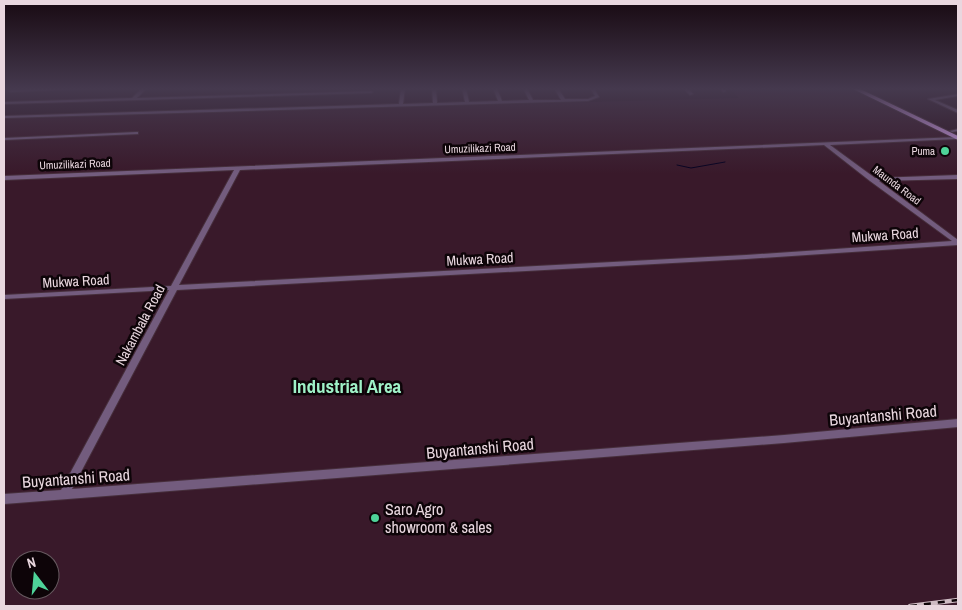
<svg xmlns="http://www.w3.org/2000/svg" width="962" height="610" font-family="'Archivo Narrow',sans-serif">
	<style>
		.built { fill: #39192a; fill-rule: evenodd }
		.lines { fill: none; stroke-linecap: round; stroke-linejoin: round }
		.stream { stroke: #04001f; stroke-width: 1 }
		.minor-casing { stroke: #462e3b; stroke-width: 2 }
		.major-casing { stroke: #462e3b; stroke-width: 2 }
		.minor { fill: #735c7e; fill-rule: evenodd }
		.major { fill: #cd9be4; fill-rule: evenodd }
		.rail-casing { stroke: #cebbc3; stroke-width: 4.5 }
		.rail { stroke: #0d0408; stroke-width: 2.5; stroke-dasharray: 7; stroke-linecap: butt }
		.poi-dot { fill: #4ed399; stroke: #0d0408; stroke-width: 2 }
		.labels { text-anchor: middle; stroke-width: 5; stroke-linejoin: round; paint-order: stroke }
		.far-street-label { font-size: 11px; fill: #e9d7df; stroke: #0d0408 }
		.far-poi-label { font-size: 11px; fill: #e9d7df; stroke: #0d0408; text-anchor: end }
		.street-label { font-size: 14px; fill: #e9d7df; stroke: #0d0408 }
		.near-street-label { font-size: 16px; fill: #e9d7df; stroke: #0d0408 }
		.near-poi-label { font-size: 16px; fill: #e9d7df; stroke: #0d0408; text-anchor: start }
		.district-label { font-size: 19px; font-weight: bold; fill: #9ff1c7; stroke: #0d0408 }
	</style>
	<rect width="100%" height="100%" fill="#2c1320"/>
	<!-- built -->
	<path class="built" d="M729 88H858L958 136V606H4V118L739 98ZM20 560H50V590H20Z"/>
	<g class="lines">
		<!-- stream -->
		<path class="stream" d="M677 165 691 168 725 162"/>
		<!-- minor casing -->
		<g class="minor-casing">
			<path id="minor" d="M51 88H102L11 92 9 91 11 90Z
				M142 88H147L137 98 371 91 373 92 371 93 4 104V102L132 98Z
				M401 88H405L403 104 433 103 432 88H436L437 103 465 102 462 88H466L469 102 498 101 493 88H497L502 101 529 100 523 88H527L533 100H561L554 88H558L565 99H588L595 96 590 88H594L599 97 588 101 4 118V116L399 104Z
				M683 88H688L693 94 690 95Z
				M720 88H724L726 91 723 92Z
				M958 94V96L935 100 958 110V113L928 99Z
				M958 129V131L952 132 950 131Z
				M136 132H138V134L4 140V138Z
				M958 137V139H957L830 145 875 178 958 175V179L879 181 958 240V245L746 259 177 290 72 489 784 435 958 419V427L784 443 4 504V494L61 490 169 290 4 299V295L171 286 234 170 4 180V176ZM824 145 870 181 952 241 746 255 179 285 240 170Z"/>
		</g>
		<!-- major casing -->
		<g class="major-casing">
			<path id="major" d="M851 88H858L958 136V140Z"/>
		</g>
		<!-- minor -->
		<use href="#minor" class="minor"/>
		<!-- major -->
		<use href="#major" class="major"/>
		<!-- rail casing -->
		<g class="rail-casing">
			<path id="rail" d="M910 606 958 600"/>
		</g>
		<!-- rail -->
		<use href="#rail" class="rail"/>
	</g>
	<!-- sky -->
	<linearGradient id="sky" x2="0" y2="1"><stop stop-color="#180a12"/><stop offset="0.51" stop-color="#45394e"/><stop offset="1" stop-color="#45394e" stop-opacity="0"/></linearGradient>
	<rect width="962" height="174" fill="url(#sky)"/>
	<!-- markers -->
	<g class="poi-dot">
		<circle cx="945" cy="151" r="5"/>
		<circle cx="375" cy="518" r="5"/>
	</g>
	<g class="labels">
		<!-- far-street labels -->
		<g class="far-street-label">
			<text transform="translate(480 148) rotate(-2)" y="4">Umuzilikazi Road</text>
			<text transform="translate(75 164) rotate(-2)" y="4">Umuzilikazi Road</text>
			<text transform="translate(897 185) rotate(37)" y="4">Maunda Road</text>
		</g>
		<!-- far-poi labels -->
		<g class="far-poi-label">
			<text x="935" y="155">Puma</text>
		</g>
		<!-- street labels -->
		<g class="street-label">
			<text transform="translate(885 235) rotate(-4)" y="5">Mukwa Road</text>
			<text transform="translate(480 259) rotate(-3)" y="5">Mukwa Road</text>
			<text transform="translate(76 281) rotate(-3)" y="5">Mukwa Road</text>
			<text transform="translate(140 325) rotate(-62)" y="5">Nakambala Road</text>
		</g>
		<!-- near-street labels -->
		<g class="near-street-label">
			<text transform="translate(883 415) rotate(-5)" y="6">Buyantanshi Road</text>
			<text transform="translate(480 448) rotate(-5)" y="6">Buyantanshi Road</text>
			<text transform="translate(76 478) rotate(-4)" y="6">Buyantanshi Road</text>
		</g>
		<!-- near-poi labels -->
		<g class="near-poi-label">
			<text x="385" y="515">Saro Agro<tspan x="385" dy="18">showroom &amp; sales</tspan></text>
		</g>
		<!-- district labels -->
		<g class="district-label">
			<text x="347" y="393">Industrial Area</text>
		</g>
	</g>
	<!-- border -->
	<rect width="962" height="610" fill="none" stroke="#e9d7df" stroke-width="10"/>
	<!-- north arrow -->
	<g transform="translate(35 575) rotate(344)"><circle r="24" fill="#0d0408" stroke="#65585e"/>
	<path d="M0-4L9 19L0 12L-9 19Z" fill="#4ed399"/>
	<text y="-8" font-size="14" font-weight="bold" text-anchor="middle" fill="#e9d7df">N</text>
	</g>
</svg>
